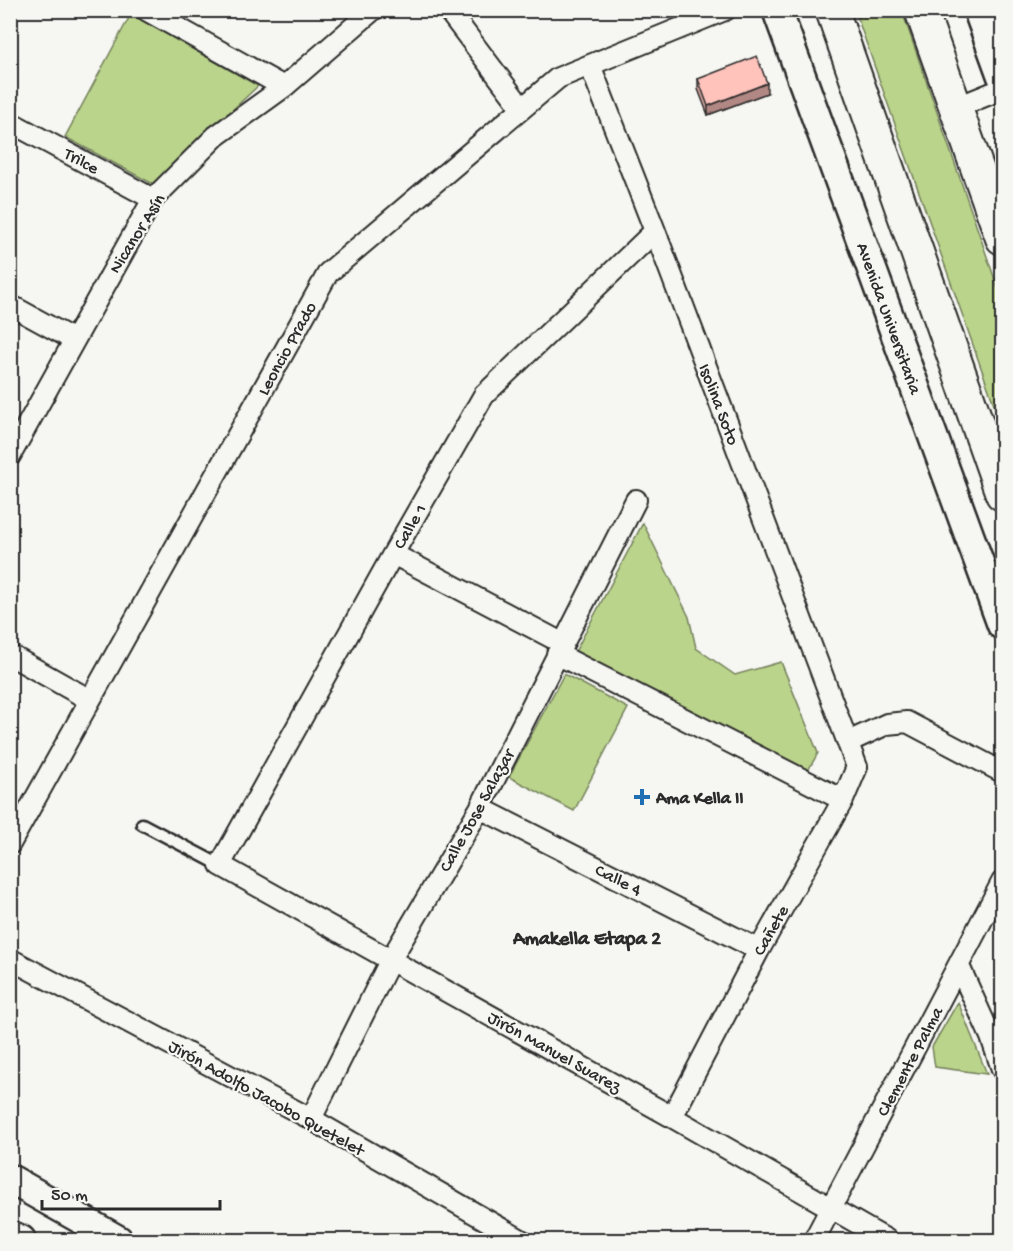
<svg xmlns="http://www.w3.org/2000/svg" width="1013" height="1251" font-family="'Gochi Hand',sans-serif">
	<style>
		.green { fill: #bbd48b; stroke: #73805b; stroke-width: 1.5 }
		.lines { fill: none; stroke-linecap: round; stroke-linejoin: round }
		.lane-casing { stroke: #2b2b2b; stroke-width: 15 }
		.street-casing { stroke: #2b2b2b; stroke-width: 24 }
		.secondary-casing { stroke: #2b2b2b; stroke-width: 33 }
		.primary-casing { stroke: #2b2b2b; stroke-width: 36 }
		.lane { stroke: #f6f6f2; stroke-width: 10 }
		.street { stroke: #f6f6f2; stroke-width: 20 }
		.secondary { stroke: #f6f6f2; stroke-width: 28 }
		.primary { stroke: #f6f6f2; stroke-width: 32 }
		.wall { fill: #dba8a2; stroke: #2b2b2b; stroke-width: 1.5 }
		.shaded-wall { fill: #b28884; stroke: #2b2b2b; stroke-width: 1.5 }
		.building { fill: #ffc3bc; stroke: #2b2b2b; stroke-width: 1.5 }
		.poi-dot { fill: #1f6fb2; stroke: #f6f6f2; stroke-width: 2 }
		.labels { text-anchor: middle; stroke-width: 4.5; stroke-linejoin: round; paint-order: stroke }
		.street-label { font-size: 18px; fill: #2b2b2b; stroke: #f6f6f2 }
		.poi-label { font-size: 18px; font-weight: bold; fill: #2b2b2b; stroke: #f6f6f2; text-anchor: start }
		.neighbourhood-label { font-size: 20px; font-weight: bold; fill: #2b2b2b; stroke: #f6f6f2 }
	</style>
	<rect width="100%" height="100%" fill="#f6f6f2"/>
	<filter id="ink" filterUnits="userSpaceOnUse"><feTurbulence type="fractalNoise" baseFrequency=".0167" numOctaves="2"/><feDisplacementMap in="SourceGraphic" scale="12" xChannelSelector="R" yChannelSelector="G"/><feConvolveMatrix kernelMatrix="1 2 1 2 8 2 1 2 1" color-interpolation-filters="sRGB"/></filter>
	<g filter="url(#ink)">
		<!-- green -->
		<path class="green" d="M855 11H902L1002 300V427Z
			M131 14 258 86 153 184 65 137Z
			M643 523 689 617 696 648 735 675 781 662 818 753 806 774 574 654Z
			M564 674 628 708 574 811 509 777Z
			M958 1002 987 1074 935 1067 932 1047Z"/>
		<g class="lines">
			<!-- lane casing -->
			<g class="lane-casing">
				<path id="lane" d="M142 824 220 865"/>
			</g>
			<!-- street casing -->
			<g class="street-casing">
				<path id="street" d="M146 10 284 87
					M448 10 522 108
					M590 65 655 231 857 767 843 800 759 950 672 1117
					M955 108 1002 89
					M10 122 153 199
					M655 231 484 395 393 554 220 865 672 1117 887 1240
					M10 305 74 340
					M10 456 153 199 216 136 284 87 373 10
					M393 554 562 643
					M557 654 843 800
					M10 655 90 700
					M848 742 887 724 907 722 1002 772
					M480 808 759 950
					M10 844 328 273 558 78 725 10
					M10 959 311 1119 521 1240
					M959 966 991 1037 1002 1069
					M311 1119 391 959 480 808 636 500
					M814 1240 1002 882"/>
			</g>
			<!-- secondary casing -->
			<g class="secondary-casing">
				<path id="secondary" d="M777 10 1002 625
					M978 10 1002 76
					M10 1179 118 1240
					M10 1235 21 1240"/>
			</g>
			<!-- primary casing -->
			<g class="primary-casing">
				<path id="primary" d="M832 10 1002 494
					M921 10 1002 238"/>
			</g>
			<!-- lane -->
			<use href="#lane" class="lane"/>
			<!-- street -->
			<use href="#street" class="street"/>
			<!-- secondary -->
			<use href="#secondary" class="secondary"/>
			<!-- primary -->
			<use href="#primary" class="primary"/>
		</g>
		<!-- wall -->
		<path class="wall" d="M698 79 767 93 708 115 698 89Z
			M1002 914V944L1000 937V919Z"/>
		<!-- shaded-wall -->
		<path class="shaded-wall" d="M767 83V93L708 115V106Z"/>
		<!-- building -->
		<path class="building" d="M757 56 767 83 708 106 698 79Z
			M1002 914V926L1000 919Z"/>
	</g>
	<!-- markers -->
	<path class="poi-dot" d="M639 788h6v6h6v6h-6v6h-6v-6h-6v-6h6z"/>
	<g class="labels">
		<!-- street labels -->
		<g class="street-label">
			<text transform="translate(82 160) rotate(29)" y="6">Trilce</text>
			<text transform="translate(136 233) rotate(-58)" y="6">Nicanor Asín</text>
			<text transform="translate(890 318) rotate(70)" y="6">Avenida Universitaria</text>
			<text transform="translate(286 348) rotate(-61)" y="6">Leoncio Prado</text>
			<text transform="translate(720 404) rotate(69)" y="6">Isolina Soto</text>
			<text transform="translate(409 526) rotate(-60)" y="6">Calle 1</text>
			<text transform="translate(476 810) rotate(-61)" y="6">Calle Jose Salazar</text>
			<text transform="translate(619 879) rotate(27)" y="6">Calle 4</text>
			<text transform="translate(770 930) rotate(-61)" y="6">Cañete</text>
			<text transform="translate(555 1051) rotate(29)" y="6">Jirón Manuel Suarez</text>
			<text transform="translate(909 1061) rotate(-62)" y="6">Clemente Palma</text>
			<text transform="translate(267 1097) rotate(29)" y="6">Jirón Adolfo Jacobo Quetelet</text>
		</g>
		<!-- poi labels -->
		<g class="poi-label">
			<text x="656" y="803">Ama Kella II</text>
		</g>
		<!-- neighbourhood labels -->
		<g class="neighbourhood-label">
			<text x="587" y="944">Amakella Etapa 2</text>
		</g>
	</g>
	<!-- margin -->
	<rect width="1013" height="1251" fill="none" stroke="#f6f6f2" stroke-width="36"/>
	<rect x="18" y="18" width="977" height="1215" fill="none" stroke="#2b2b2b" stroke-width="2" filter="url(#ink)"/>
	<!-- scale -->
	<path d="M42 1200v9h178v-9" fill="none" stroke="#2b2b2b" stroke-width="3"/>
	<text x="51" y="1200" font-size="18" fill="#2b2b2b" stroke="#f6f6f2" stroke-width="4.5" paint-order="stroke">50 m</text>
</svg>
